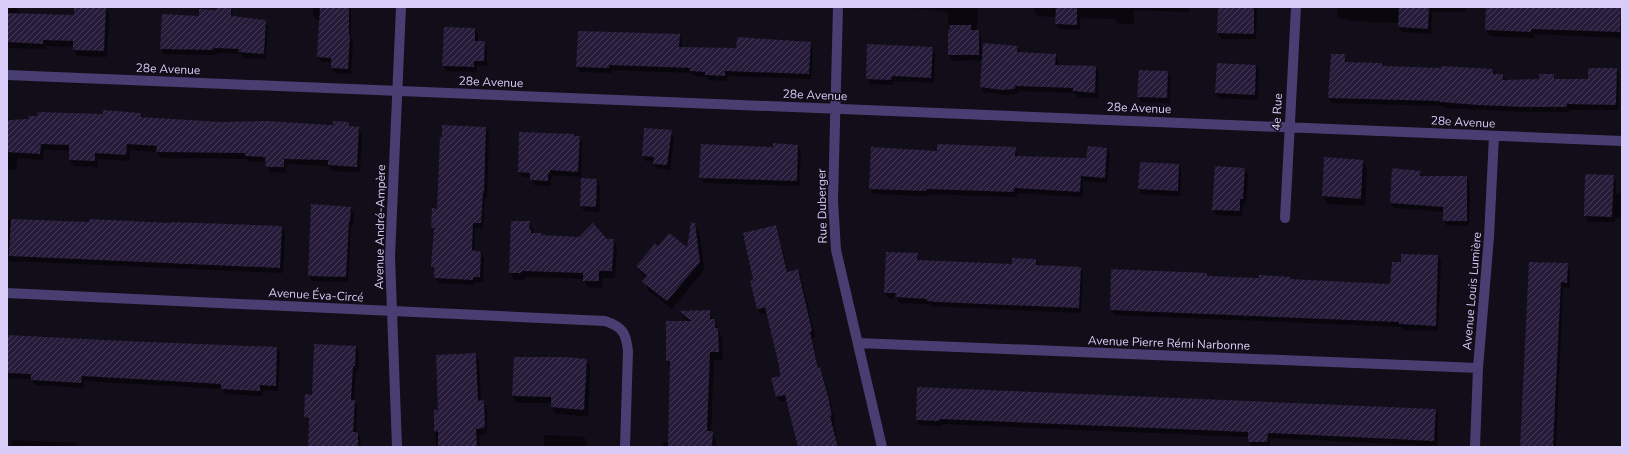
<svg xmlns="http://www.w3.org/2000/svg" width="1629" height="454" font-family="'Nunito Sans',sans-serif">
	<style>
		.shadow { fill: #0007 }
		.building { fill: url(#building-hatch) }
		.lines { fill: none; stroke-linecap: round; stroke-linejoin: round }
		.minor { stroke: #493e72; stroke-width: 10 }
		.labels { text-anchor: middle; stroke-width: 3; stroke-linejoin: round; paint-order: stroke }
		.street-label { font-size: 12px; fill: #d9ccf8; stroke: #110d19 }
	</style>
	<defs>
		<pattern id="building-hatch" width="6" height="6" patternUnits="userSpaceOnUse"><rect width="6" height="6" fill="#261b38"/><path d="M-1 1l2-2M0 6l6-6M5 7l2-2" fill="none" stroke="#453b56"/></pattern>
	</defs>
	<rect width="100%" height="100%" fill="#110d19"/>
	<!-- shadow -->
	<path class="shadow" d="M313 7H351V39L353 41 351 74 335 73 332 68V62H321L318 57 320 20H316L313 14Z
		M904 7H978L977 31H978L981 37 982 60 1017 46 1020 53 1055 55 1058 60V66L1096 67 1099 72 1098 98 1077 97 1075 93 1018 91 1017 94 1006 95 984 92 981 87 983 60 952 61 949 55 948 12Z
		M1029 7H1189V12L1134 10V24H1118L1115 19 1080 18V30L1059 29 1056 24V17L1037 16 1034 8Z
		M1219 7H1257L1256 39H1221L1218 33Z
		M1337 7H1466V12H1432L1431 34 1402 32 1399 27V23L1350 21 1349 19H1340L1337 14Z
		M1487 7H1622V38L1534 34V38L1490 36 1486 30Z
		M7 8H17L21 14 75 16 106 9 109 15 107 57 77 56 74 50V47L46 46V49L7 48Z
		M231 9 234 18 265 21 268 26 266 59 243 58 241 54 218 53 215 55 164 54 161 48 200 17 217 11Z
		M475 29 478 35V42H484L487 47V66H477V72L447 71 443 66Z
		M679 35 682 40V48L737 49 810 43 813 48 811 79 728 76 727 81 709 80 707 77 694 76 692 73 612 70V73L580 72 577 67Z
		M932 47 935 53 934 83 894 81V85L870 84 867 78Z
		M1345 55 1347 63 1382 64 1383 67 1493 70 1496 75H1502L1506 81 1540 80 1553 75 1556 80H1589L1616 69 1619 74 1618 110H1569V112H1527L1444 108 1443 106 1332 103 1329 98Z
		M1256 66 1259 71 1258 100 1219 98 1216 93Z
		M1168 72 1171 77 1170 103 1142 102 1138 96Z
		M141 114 143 118 221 123 330 126 348 123 351 127 359 128 362 134 360 172 332 171 329 166 287 164 286 173 270 172 267 166 266 162H250L248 159 161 158 157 152 130 150 129 161 98 159V167L73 166 70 160V151L44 150 43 160 18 158 16 170H7V119L29 120Z
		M485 128 489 134 487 198H485L483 228H475L474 252 481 253 484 258 483 282H475V285L438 283 435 278V272L432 267 434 231 432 227 438 210Z
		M671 131 674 137 670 170 657 169 654 162 646 161 643 156Z
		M573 135 574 137H579L582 143 581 177 553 175V178H551L550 186 534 185 531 178 522 177 519 171Z
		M798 146 801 151 799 186 704 183 700 178 774 148Z
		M1015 148 1018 157 1087 159 1107 149 1110 154 1107 183 1083 181V197L1017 193V197L929 194V196L873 194 870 188 938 152Z
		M1362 161 1367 169 1365 206 1327 204 1323 196Z
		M1178 165 1181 170 1180 196 1142 194 1139 189Z
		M1245 169 1248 174 1246 204H1243L1242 216 1216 215 1213 209Z
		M1420 172 1423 177H1466L1470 183 1469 226H1447L1444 221V212L1394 208 1391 203Z
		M1586 175 1613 176 1616 182V194H1622V218H1615V222H1588L1585 216Z
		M582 180H597L600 186 599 212 584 211 581 206Z
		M351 208 354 213 353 226H351L348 282 312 281 309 275Z
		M7 220 90 223 282 227 285 233 283 273 7 261Z
		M529 222 533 229V234L541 236 613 240 617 247 615 278H602L603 288 588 287 584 279 527 277 524 280H514L510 273Z
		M694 224 699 231 704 270 672 309 648 290 644 282 646 278 642 274 637 267 658 248 687 249Z
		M775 226 778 231 788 273 798 271 801 276 815 337 812 338 819 369 823 374 835 421H833L839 447H799L787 400 780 402 777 397 781 376 780 366 767 313 761 314 758 310 770 307 755 280Z
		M917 254 920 261 1013 265 1036 260 1039 266 1080 268 1083 273 1081 313 931 306 929 304 900 303 897 298H888L885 293Z
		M1438 256 1441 262 1438 331 1403 330 1402 327 1114 315 1111 310 1206 274 1208 277 1260 279 1290 278 1291 280 1391 285 1402 263Z
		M1530 263 1567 264 1570 270V288L1563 287 1556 447H1522Z
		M709 311 722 337 723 360H714L711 432 716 440V447H663V442H669L671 368 667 361V322H689L684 319 680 312Z
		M7 336 277 348 280 353 278 391 263 390 262 396 225 394 222 389 84 381V388L35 385 32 379 7 378Z
		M356 347 359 352 358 371H356L354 400 357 406 356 433H358L361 439 360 447H309L310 422 305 417 313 396Z
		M475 354 479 360 481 402 483 401 487 408V434L479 435 480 447H436L435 411H439Z
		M515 358 586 360 590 367 588 416 556 414 552 407V403H517L513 396Z
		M918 388 1435 410 1438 416 1437 446 1270 438V447H1252L1249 442V437L942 424V426L920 425 917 420Z
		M544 435 584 437 587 442V447H544Z
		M12 440 75 443 77 447H11Z
		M133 446 155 447H133Z"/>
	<!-- building -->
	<path class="building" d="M74 7 106 8 104 51 73 50V41L43 40V44L7 42V13L74 15Z
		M217 7 231 8V16L266 20 264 54 238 52 239 49 215 48 212 50 160 49 162 14 199 16V9L216 10Z
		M320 7H349V35H350L348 69 331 68V58L317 57Z
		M1056 7H1077V25L1055 24Z
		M1218 7H1254V34L1217 33Z
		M1399 7H1429L1428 29 1398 27Z
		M1486 7H1621L1620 32 1531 29V32L1485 30Z
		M949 25H971V30H979V55H948V30H950Z
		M444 27 475 28V41H485L484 61H474V67L442 66Z
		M578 31 680 34 679 47 736 48 737 37 811 42 809 74 725 71V76L705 75V72L690 71V68L609 65V68L576 67Z
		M983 43 1018 46 1017 52 1056 54 1055 65 1096 66 1095 93 1073 91V88L1015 86V89L1002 90 980 87Z
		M867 44 933 47 931 78 892 76 891 80 866 79Z
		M1331 54H1345V62L1382 63V66L1441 68V66L1493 69V74H1503V80L1539 79V74H1554V79H1588V68H1617L1616 105 1567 104V107H1523L1478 105 1440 102V101L1328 98Z
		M1217 63 1256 65 1255 95 1215 93Z
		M1139 70 1168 71 1167 98 1137 97Z
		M103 110 141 113V117L221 122 267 121 330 125H333V121L349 122V126L359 127 357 167 328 165V160L284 159V167H266L265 157 245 156V153L156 152 157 146 127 144 126 155 95 153V161L69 160V145L41 144 40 154 7 152V120L28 119 29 116H37L38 112 103 114Z
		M442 125 486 127 484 193H483L481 223H473L472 250 481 252 480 277H473V280L434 278V267H431L434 228H431L432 208 437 209 440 137H442Z
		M644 128 672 130 667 165 653 164 654 157 642 156Z
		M519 132 574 134 573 136H580L578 172 550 170V173H548V181L530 180V173L518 172Z
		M773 143 798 145 797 181 699 178 701 144 773 147Z
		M937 144 1016 147 1015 156 1086 158 1088 146 1107 148 1105 178 1081 176 1080 192 1014 188V192L926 189V191L869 189 871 147 937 151Z
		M1324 157 1363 160 1361 199 1322 196Z
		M1140 162 1179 164 1178 191 1138 189Z
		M1215 166 1245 168 1243 199H1240V211L1212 210Z
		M1392 168 1421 171 1420 176H1467V221H1443V207L1390 203Z
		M1585 174 1614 175 1612 217 1584 216Z
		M581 178 597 179 596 207 580 206Z
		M311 204 351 207 350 221H349L346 277 308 276Z
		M11 219 89 222V219L171 223V222L282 226 280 268 9 256Z
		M511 221H530L529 229H531V233H541V235L579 237 593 223 607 239H614L612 271H599V281H583V273L523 271 520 273H509Z
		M691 222 695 223 700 262 667 301 642 282 647 276 636 266 655 244 658 246 669 233 687 247Z
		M776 225 787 272 798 269 812 331 810 332 818 368 820 367 828 396 832 416H830L838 447H798L785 395 776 397 771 378 780 376 779 366 765 307 757 309 750 281 753 280 743 233Z
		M886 252 918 253 917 260 1012 264V258L1036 259V265L1081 267 1079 308 937 302 927 301V299L895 297 896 293H884Z
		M1401 254 1438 255 1436 326 1399 324V322L1110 310 1111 269 1207 273V276L1259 278V275L1291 277 1290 279 1390 284 1392 262H1401Z
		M1529 262 1568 263 1567 283 1561 282 1553 447H1520Z
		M710 310V319H715V328H718L719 352H710L707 431H713L712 447H668L670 361H666V321H691L679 311Z
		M7 335 125 341 277 347 276 386 260 385V391L221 389V384L136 379 82 376 81 383 31 380V374L7 373Z
		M314 344 356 346 355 366H353L351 400H355L353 432H358V447H308L309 418 304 417 305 394 312 395Z
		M476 353 478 401 484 400 485 424 484 428 476 429 477 447H438V431L434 432V410H438L436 355Z
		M514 357H565L587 359 584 410 551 407V397L512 396Z
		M917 387 1436 409 1434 441 1268 433 1267 442H1248V432L940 419 939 421 916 420Z"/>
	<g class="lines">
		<!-- minor -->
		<path class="minor" d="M838 7 833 200 836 250 882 447
			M7 75 1622 141
			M1285 218 1296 7
			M7 293 605 321C623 327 626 333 628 351L625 447
			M858 343 1478 368
			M397 447 390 257 401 7
			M1475 447 1478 368 1489 237 1494 136"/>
	</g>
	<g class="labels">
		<!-- street labels -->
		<g class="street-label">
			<text transform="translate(168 69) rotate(2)" y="4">28e Avenue</text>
			<text transform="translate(491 82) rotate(2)" y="4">28e Avenue</text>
			<text transform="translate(815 95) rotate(2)" y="4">28e Avenue</text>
			<text transform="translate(1139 108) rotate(2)" y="4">28e Avenue</text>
			<text transform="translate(1277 112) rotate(-87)" y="4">4e Rue</text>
			<text transform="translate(1463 122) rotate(3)" y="4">28e Avenue</text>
			<text transform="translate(822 206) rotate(-91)" y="4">Rue Duberger</text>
			<text transform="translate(380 227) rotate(-89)" y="4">Avenue André-Ampère</text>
			<text transform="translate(1472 291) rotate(-85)" y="4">Avenue Louis Lumière</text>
			<text transform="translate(316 295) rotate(3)" y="4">Avenue Éva-Circé</text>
			<text transform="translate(1169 343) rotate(2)" y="4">Avenue Pierre Rémi Narbonne</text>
		</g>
	</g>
	<!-- border -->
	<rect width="1629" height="454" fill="none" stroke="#d9ccf8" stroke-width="16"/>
</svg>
